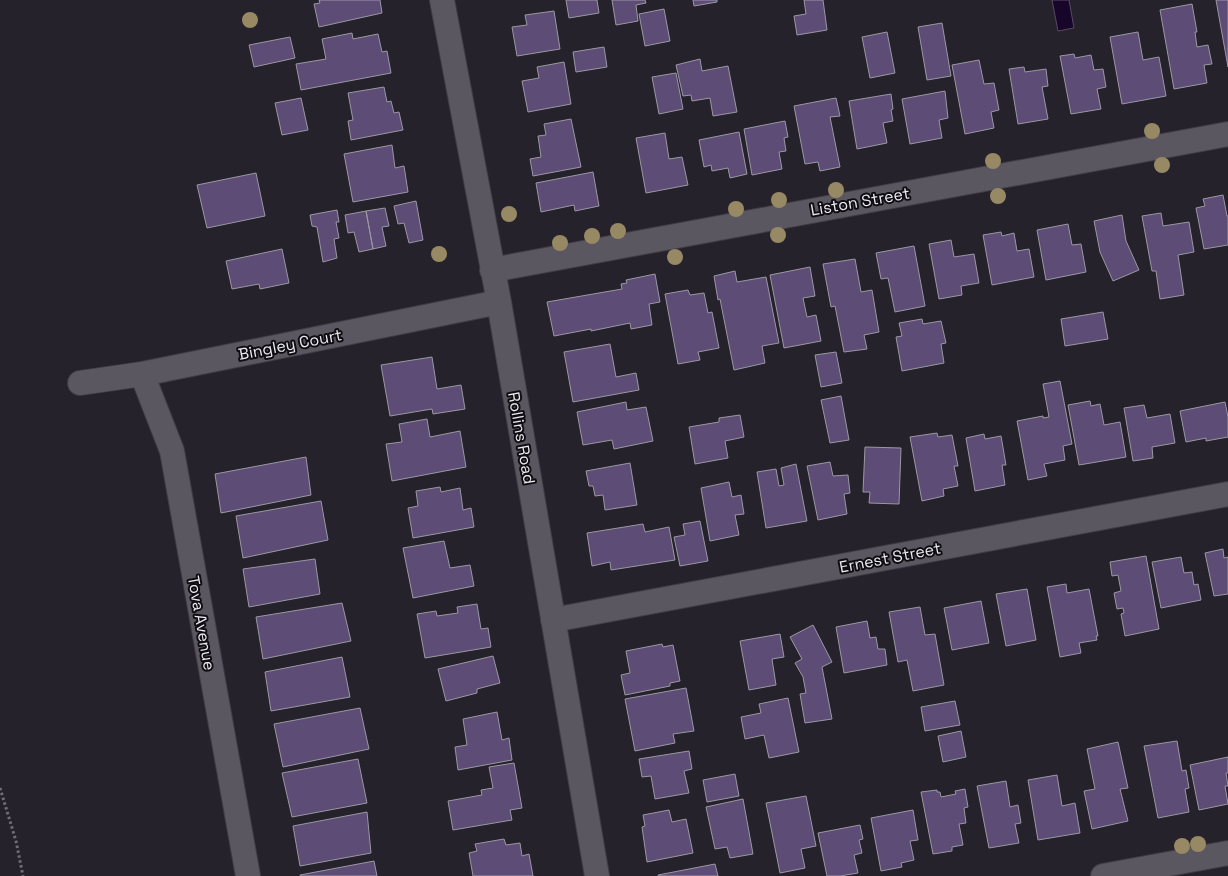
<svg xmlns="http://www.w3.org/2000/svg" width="1228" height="876" font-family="'Space Grotesk',sans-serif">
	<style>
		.water { fill: #170629; stroke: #574a65 }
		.building { fill: #5d4d76; stroke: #9b97a3 }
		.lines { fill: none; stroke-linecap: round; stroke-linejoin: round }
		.minor-casing { stroke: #403d45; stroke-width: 26 }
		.path { stroke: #706d75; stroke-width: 3; stroke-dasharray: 2.5 2.5; stroke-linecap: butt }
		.minor { stroke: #5b5761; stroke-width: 24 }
		.tree { fill: #978964 }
		.labels { text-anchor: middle; stroke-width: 4; stroke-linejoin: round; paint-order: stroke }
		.street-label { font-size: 16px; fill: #eceaf1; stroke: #0e0d11 }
	</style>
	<rect width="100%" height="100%" fill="#26222b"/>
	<!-- water -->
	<path class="water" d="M1052 0H1069L1074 28 1058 31Z"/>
	<!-- building -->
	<path class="building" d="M319 0H380L382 13 319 27 314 4 320 3Z
		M566 0H597L599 13 569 18Z
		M612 0H645L646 3 636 5 638 21 616 25Z
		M693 0H717V2L694 6Z
		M804 0H823L827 30 797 35 794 16 806 14Z
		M1216 0H1228V67Z
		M1192 4 1197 32H1195L1197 47 1208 45 1212 64 1204 65 1207 83 1174 89 1160 10Z
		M664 9 670 41 645 46 639 14Z
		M554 11 560 49 517 56 512 27 527 25 525 15Z
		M942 23 951 76 927 80 918 27Z
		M887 32 895 73 870 78 862 37Z
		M1138 32 1143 60 1159 57 1166 96 1122 104 1110 37Z
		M352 33 353 39 378 34 382 52 387 51 391 73 301 90 296 64 326 59 322 39Z
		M290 37 295 58 254 67 249 45Z
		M604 47 607 67 576 72 573 52Z
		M1074 54 1075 58 1091 55 1094 70 1103 69 1106 87 1097 89 1101 109 1071 114 1060 56Z
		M700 59 702 71 728 66 737 112 713 116 710 98 692 101 691 95 683 96 676 65Z
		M979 60 984 84 994 83 999 110 991 112 994 128 965 134 952 65Z
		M564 62 571 104 528 112 522 81 539 78 537 67Z
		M1024 67 1025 72 1046 69 1048 86 1042 87 1048 119 1018 124 1009 69Z
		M676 73 683 109 659 114 652 77Z
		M384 87 387 102 391 101 394 113 399 112 403 130 351 140 348 121 353 120 348 93Z
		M945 91 948 118 939 120 942 138 910 144 902 99Z
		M891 94 893 109 891 110 893 121 883 123 887 143 857 149 849 101Z
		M301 98 308 130 282 135 275 103Z
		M836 98 840 116 830 117 840 167 820 171 818 162 805 164 794 106Z
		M571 119 581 167 533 176 530 159 541 157 538 136 546 135 544 124Z
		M785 121 788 137 784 138 786 151 779 152 782 169 752 175 744 129Z
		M739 132 747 174 730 178 728 168 712 171 711 165 704 167 699 140Z
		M665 133 669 159 682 157 688 185 646 193 636 138Z
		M392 145 395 168 404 166 408 192 353 202 344 154Z
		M593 172 599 206 575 211 574 205 541 212 536 183Z
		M256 173 265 216 207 228 197 185Z
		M1223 195 1227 216H1228V245L1204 249 1196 208 1205 206 1203 199Z
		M416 201 423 240 409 243 404 223 398 224 394 206Z
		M385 208 389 226 382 227 386 246 373 249 366 211Z
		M337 210 339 222H336L339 238 334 239 337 258 323 262 317 227 312 226 310 215Z
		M366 211 373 249 359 252 354 232 348 233 345 215Z
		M1161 213 1163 226 1189 222 1194 252 1178 255 1184 295 1160 299 1156 271H1152L1142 216Z
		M1122 215 1126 241 1139 270 1113 281 1100 252 1094 221Z
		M1068 224 1072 245 1081 244 1086 272 1046 280 1037 230Z
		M1001 232 1002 236 1014 233 1017 251 1029 249 1034 277 992 285 983 235Z
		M951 240 954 257 974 254 979 283 961 286 962 295 939 299 929 244Z
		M914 246 925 306 895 312 888 278 881 279 876 253Z
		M282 249 289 283 260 289 259 284 232 289 226 261Z
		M855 259 861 292 872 290 879 332 864 335 867 349 844 352 835 306 831 307 823 264Z
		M810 267 815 296 803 298 807 317 816 315 821 341 784 348 770 275Z
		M735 271 737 282 766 277 779 343 762 346 765 363 734 370 720 299 718 300 714 276Z
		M655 274 660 302 649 304 652 325 631 329 630 323 591 331V329L554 336 547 302 622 289 621 284 627 283 626 280Z
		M688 290 690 295 704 293 708 313 712 312 719 348 698 352 700 360 678 364 665 294Z
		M1103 312 1108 339 1065 346 1061 319Z
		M922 319 923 324 941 321 946 343 941 344 944 363 902 371 896 337 902 336 899 323Z
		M610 344 616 377 636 373 639 390 573 402 564 352Z
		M836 352 842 383 821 387 815 355Z
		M432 357 437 389 461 385 465 409 433 414 432 409 390 416 381 365Z
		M1060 381 1072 444 1063 446 1065 460 1044 464 1047 476 1028 480 1017 421 1043 416V418L1049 417 1043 384Z
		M841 396 849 440 830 443 821 400Z
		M1090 401 1091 406 1100 404 1104 425 1120 422 1126 457 1079 465 1068 405Z
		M626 402 627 410 646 407 653 441 614 449 612 440 583 445 577 412Z
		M1225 402 1228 417V437L1206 441V438L1186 442 1180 411Z
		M1144 405 1147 418 1170 414 1175 443 1152 447 1153 458 1133 461 1124 408Z
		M740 415 744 437 725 441 728 458 695 464 689 427 719 422V418Z
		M427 419 430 437 460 431 466 467 392 481 386 444 402 442 399 424Z
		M937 433 938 437 952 435 958 466H954L958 486 943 489 944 496 922 501 910 437Z
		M984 434 985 439 1001 436 1006 465H1002L1005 485 975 491 966 438Z
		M865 447 901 448 899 504 869 503 870 492H863Z
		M306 457 311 495 221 513 215 474Z
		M830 462 833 476 848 475 850 493 844 494 847 514 818 520 807 466Z
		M630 463 637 505 605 510 603 495 595 496 593 486H589L586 471Z
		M796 464 807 521 766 528 757 472 776 469 779 486 784 485 781 468Z
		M729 482 732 497 741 495 744 514 735 515 739 535 710 541 701 488Z
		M440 487 441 492 460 488 463 510 471 508 474 527 413 538 408 508 418 506 416 491Z
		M321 501 328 540 243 558 236 516Z
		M700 521 708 561 680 566 674 537 685 535 683 524Z
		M643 524 645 532 669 527 675 560 611 570 610 562 592 566 587 533Z
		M444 541 450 568 470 565 474 586 413 598 403 548Z
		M1223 549 1224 558 1228 557V594L1214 596 1205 553Z
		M1146 556 1159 629 1125 636 1121 614 1124 613 1123 608 1117 609 1114 593 1121 591 1118 575 1112 576 1110 562Z
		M1181 557 1184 573 1192 572 1194 585 1198 584 1201 600 1161 608 1152 562Z
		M315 559 320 594 249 607 243 569Z
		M1066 584 1067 593 1089 589 1098 636H1096L1097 640 1079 643 1081 653 1060 657 1047 587Z
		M1027 589 1036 640 1006 646 996 594Z
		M981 601 989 643 952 650 944 608Z
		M342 603 351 641 263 659 256 617Z
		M477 604 481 629 488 628 491 647 425 658 417 614 436 611 437 616 458 613 457 607Z
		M920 607 925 635 935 634 944 685 913 691 907 660 898 662 889 612Z
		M867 621 870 638 876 637 878 649H885L887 665 844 673 836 627Z
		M813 625 832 662 822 667 832 719 805 723 800 694 806 693 803 677 795 663 802 659 790 637Z
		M780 634 784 657 772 659 776 685 749 690 740 641Z
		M662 644 663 647 673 645 680 681 670 683V686L625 695 621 675 630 673 626 651Z
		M493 656 500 683 477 689V693L446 701 438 669Z
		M342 657 350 697 271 711 265 672Z
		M686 688 694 731 673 734 675 743 635 751 625 699Z
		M788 698 799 752 769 758 764 735 745 739 741 717 761 713 759 704Z
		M955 701 960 725 925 731 921 707Z
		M360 708 369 749 283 767 274 724Z
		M497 712 502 740 509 738 512 760 458 770 455 747 467 745 463 719Z
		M961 731 966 757 943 762 938 736Z
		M1177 741 1182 771 1186 770 1189 788 1185 789 1189 812 1158 818 1144 746Z
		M1118 742 1128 788 1120 789 1128 821 1092 829 1084 791 1095 789 1087 749Z
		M689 751 692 769 684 771 689 793 655 799 651 776 642 777 639 759Z
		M1228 757V773H1226L1228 786H1225L1228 804 1199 810 1190 765Z
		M358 759 367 803 292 817 282 773Z
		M514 763 522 808 510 810 512 820 453 830 448 801 482 795 481 790 493 788 489 767Z
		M735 774 739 796 707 802 703 780Z
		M1057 775 1062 806 1075 803 1080 833 1038 840 1028 780Z
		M1006 781 1010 807 1018 805 1021 823 1015 824 1019 843 989 848 977 786Z
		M965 789 968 807 964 808 966 823 959 824 963 845 952 847V851L933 854 921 792 937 790V792H940L941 797 956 794 955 791Z
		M806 796 816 846 801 849 805 868 780 873 766 803Z
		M743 799 753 854 730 858 727 847 715 849 706 807Z
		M669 810 672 822 686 819 693 853 647 862 642 827 645 826 643 815Z
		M913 810 918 840 910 841 914 860 901 863 902 867 881 871 871 818Z
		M367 812 371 853 300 866 293 826Z
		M860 825 863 839 859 840 862 853 854 855 858 873 840 876H827L818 833Z
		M504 839 506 845 520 843 522 856 529 854 533 876H473L469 853 477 851 475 844Z
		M374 861 377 876H300V875Z
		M715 864 718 876H658V875Z"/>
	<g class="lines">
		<!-- minor casing -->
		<g class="minor-casing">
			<path id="minor" d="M442 0 499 302 597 876
				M492 270 1228 134
				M142 374 172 451 248 876
				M80 383 142 374 499 302
				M553 620 1228 494
				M1103 876 1228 853"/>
		</g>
		<!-- path -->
		<path class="path" d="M0 788 16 841 23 876"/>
		<!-- minor -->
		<use href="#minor" class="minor"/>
	</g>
	<!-- trees -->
	<g class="tree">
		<circle cx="250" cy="20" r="8"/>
		<circle cx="1152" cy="131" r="8"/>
		<circle cx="993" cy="161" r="8"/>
		<circle cx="1162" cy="165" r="8"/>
		<circle cx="836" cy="190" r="8"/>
		<circle cx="998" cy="196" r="8"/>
		<circle cx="779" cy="200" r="8"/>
		<circle cx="736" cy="209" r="8"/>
		<circle cx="509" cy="214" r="8"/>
		<circle cx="618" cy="231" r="8"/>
		<circle cx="778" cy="235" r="8"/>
		<circle cx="592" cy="236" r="8"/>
		<circle cx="560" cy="243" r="8"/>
		<circle cx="439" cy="254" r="8"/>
		<circle cx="675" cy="257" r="8"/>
		<circle cx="1198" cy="844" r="8"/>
		<circle cx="1182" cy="846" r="8"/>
	</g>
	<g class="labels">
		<!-- street labels -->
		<g class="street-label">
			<text transform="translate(860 201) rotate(-10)" y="6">Liston Street</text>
			<text transform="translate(290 344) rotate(-11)" y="6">Bingley Court</text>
			<text transform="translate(522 438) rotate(80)" y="6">Rollins Road</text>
			<text transform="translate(890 557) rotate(-11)" y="6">Ernest Street</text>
			<text transform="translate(202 623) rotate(80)" y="6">Tova Avenue</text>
		</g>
	</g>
</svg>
